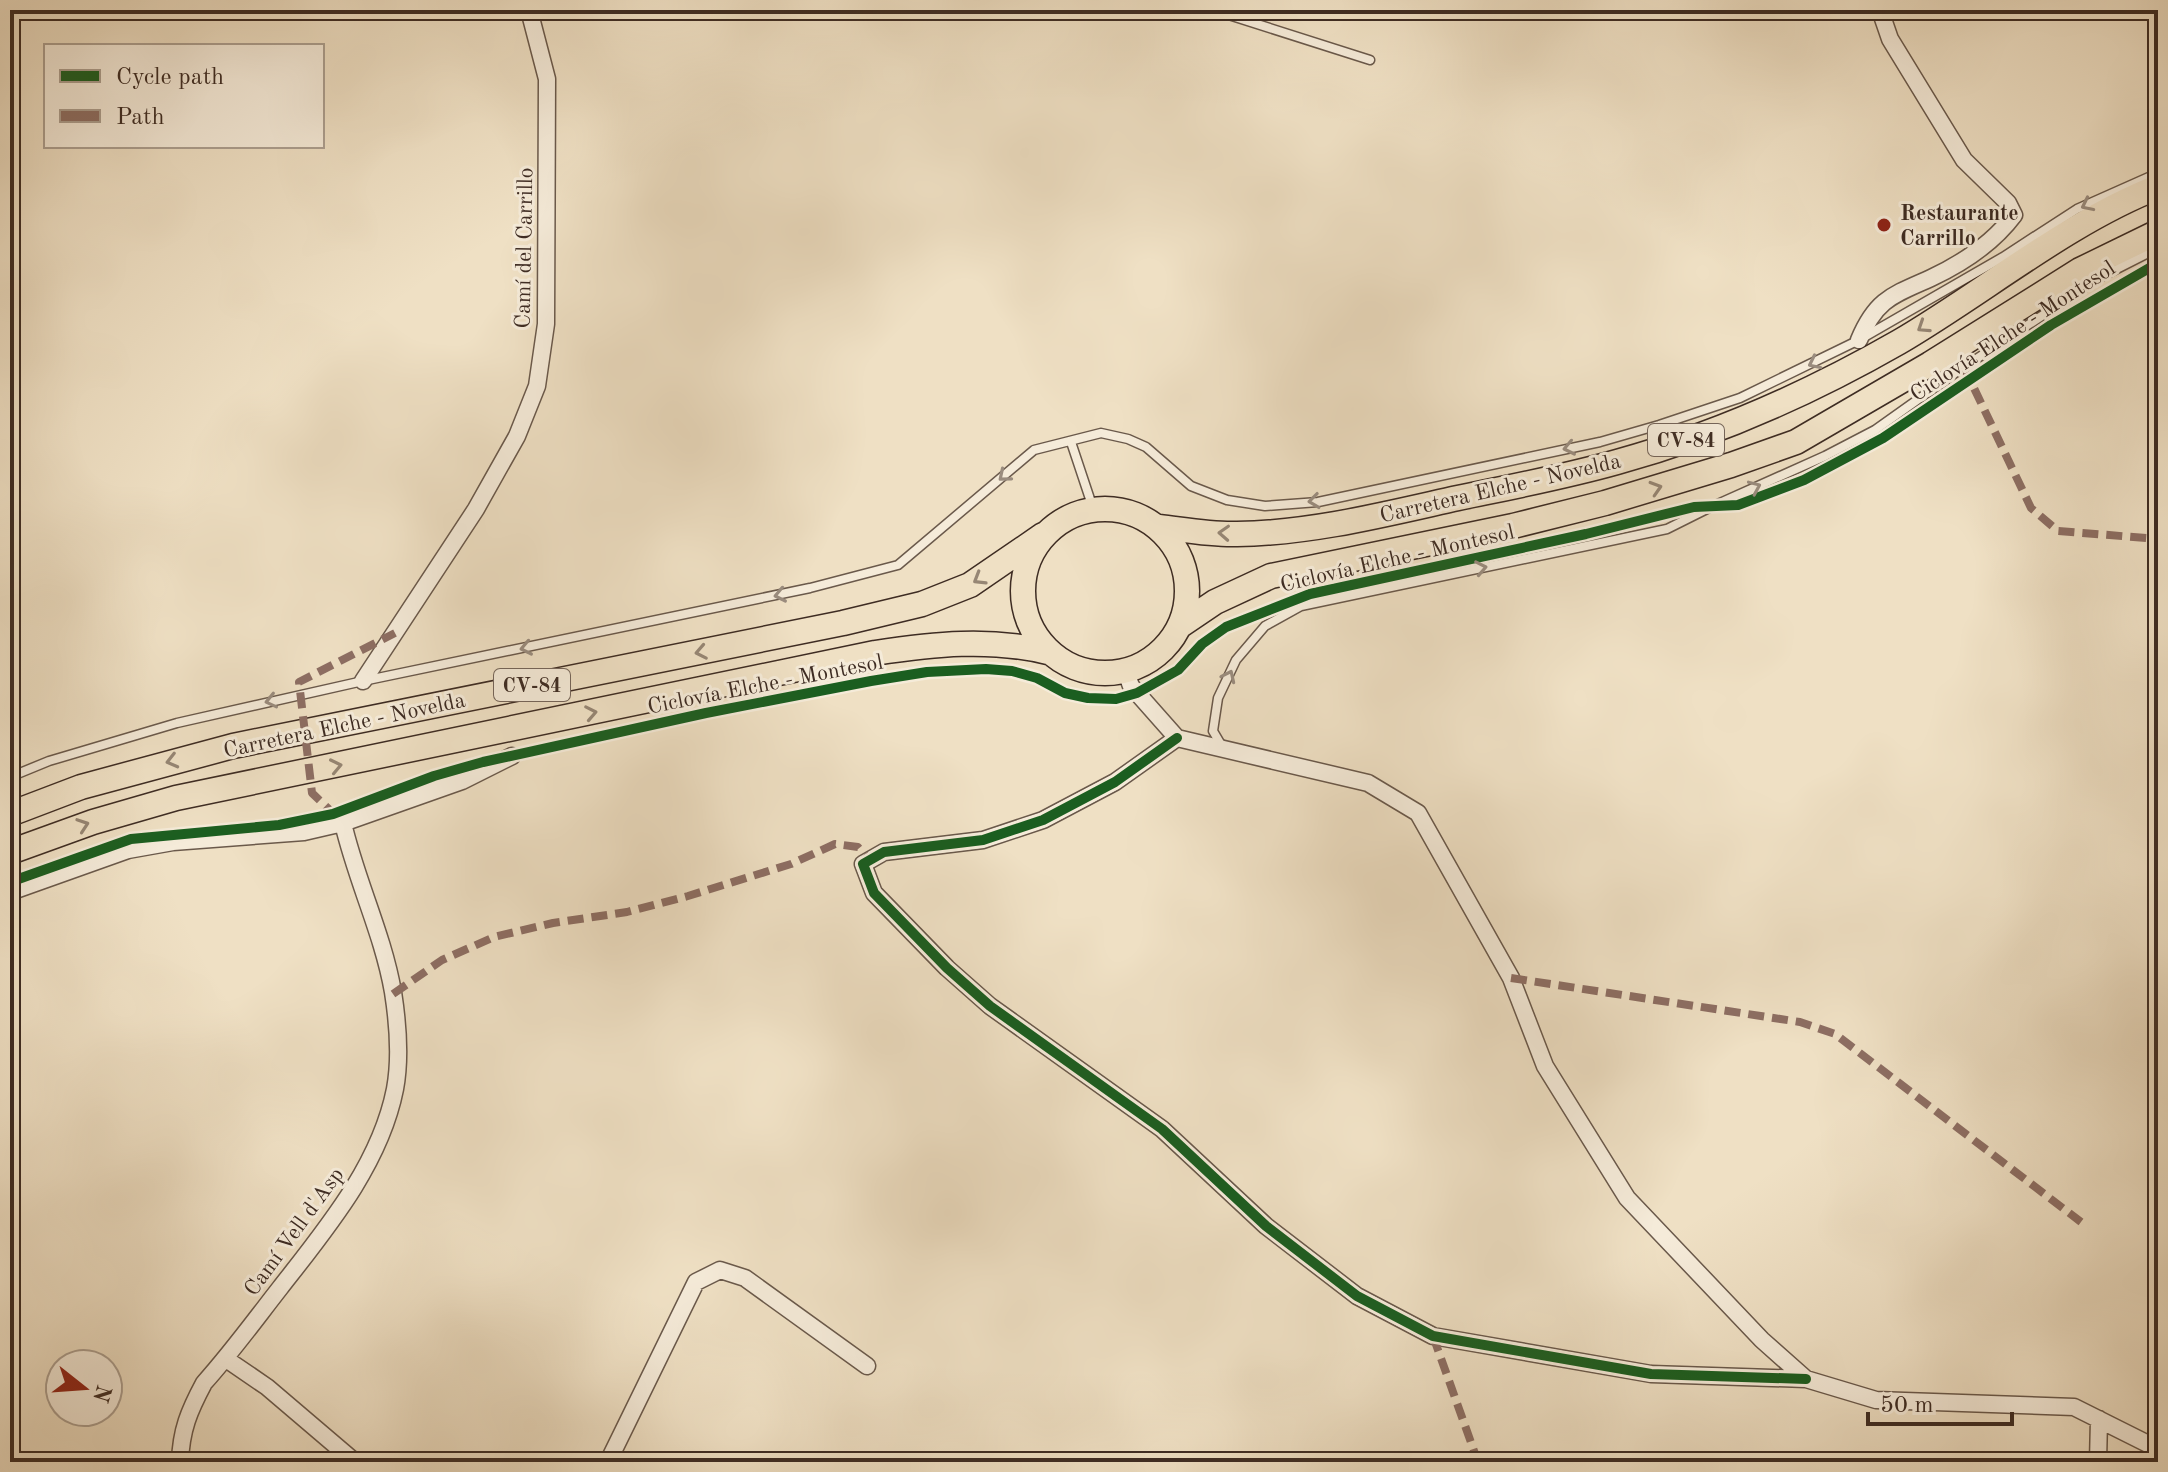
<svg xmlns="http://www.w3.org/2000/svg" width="2168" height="1472" font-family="'Old Standard TT',serif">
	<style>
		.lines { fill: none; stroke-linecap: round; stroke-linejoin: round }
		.lane-casing { stroke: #6a594b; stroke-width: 11 }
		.street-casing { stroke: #6a594b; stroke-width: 19 }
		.primary-casing { stroke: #3e2c23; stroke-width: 27 }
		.lane { stroke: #f5ebd9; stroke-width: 8 }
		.street { stroke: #f5ebd9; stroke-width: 16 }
		.primary { stroke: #efe0c4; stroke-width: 24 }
		.quiet { stroke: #8d6e63; stroke-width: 8; stroke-dasharray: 16 8; stroke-linecap: butt }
		.cycleway-casing { stroke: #f5ebd9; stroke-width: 15 }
		.cycleway { stroke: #1b5e20; stroke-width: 10 }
		.oneway { stroke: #9a8c7e }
		.oneway2 { stroke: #968674 }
		.poi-dot { fill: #8f2418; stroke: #f5ebd9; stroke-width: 3 }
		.labels { text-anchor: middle; stroke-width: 6; stroke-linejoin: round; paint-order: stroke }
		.shield { fill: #f5ebd9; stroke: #75655a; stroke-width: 2 }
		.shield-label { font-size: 20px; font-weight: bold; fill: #3e2c23 }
		.poi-label { font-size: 22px; font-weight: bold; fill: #3e2c23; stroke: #f5ebd9; text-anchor: start }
		.street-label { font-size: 22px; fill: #3e2c23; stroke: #f5ebd9 }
	</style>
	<rect width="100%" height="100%" fill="#efe0c4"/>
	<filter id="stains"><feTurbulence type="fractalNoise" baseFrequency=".0025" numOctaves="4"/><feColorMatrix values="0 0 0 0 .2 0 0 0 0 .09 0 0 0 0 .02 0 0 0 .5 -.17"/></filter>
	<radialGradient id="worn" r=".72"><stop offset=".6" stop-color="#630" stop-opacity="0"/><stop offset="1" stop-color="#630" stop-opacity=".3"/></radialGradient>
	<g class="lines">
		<!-- lane casing -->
		<g class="lane-casing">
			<path id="lane" d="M1213 10 1370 60
				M1071 442 1093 508
				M1223 748 1213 731 1218 698 1236 660 1265 626 1301 606 1667 529 1711 507 1825 456 1875 430 1958 371 2101 277 2158 248
				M10 777 49 761 177 723 363 681 810 588 898 565 1034 450 1101 433 1128 439 1146 447 1191 486 1227 500 1265 506 1318 502 1600 442 1659 425 1740 398 1859 340 2003 257 2077 209 2158 173"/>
		</g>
		<!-- street casing -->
		<g class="street-casing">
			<path id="street" d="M1859 340C1876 299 1893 295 1931 278 1963 263 1993 243 2014 215L2008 203 1964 160 1890 39 1880 10
				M1126 672 1131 686 1177 738 1368 783 1418 813 1511 978 1545 1066 1627 1198 1762 1340 1806 1379 1876 1400 2074 1407 2158 1449
				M363 681 476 509 517 436 537 386 546 324 547 79 529 10
				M1177 738 1115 782 1043 820 983 840 884 852 863 864 874 893 947 968 990 1006 1162 1129 1266 1226 1357 1296 1433 1336 1651 1374 1806 1379
				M10 892 128 850 173 842 304 832 343 823 462 781 512 756
				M226 1359 267 1387 355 1462
				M180 1462C181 1430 189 1411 204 1383 231 1353 255 1320 280 1288 326 1229 380 1165 395 1089 401 1057 398 1024 393 992 383 934 356 880 343 823
				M608 1462 696 1282 720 1270 745 1278 867 1366
				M2098 1462 2099 1419"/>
		</g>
		<!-- primary casing -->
		<g class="primary-casing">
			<path id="primary" d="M1023 591a82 82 0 1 1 164 0a82 82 0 1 1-164 0Z
				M1159 527C1185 530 1212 535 1237 534 1312 533 1386 514 1458 498 1511 487 1564 477 1617 462 1716 435 1810 393 1899 342 1983 293 2068 222 2158 187
				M1181 625 1215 602 1271 576 1513 526 1605 503 1731 465 1796 442 1930 364 2080 270 2158 232
				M10 814 81 787 233 746 843 623 922 604 970 585 1043 535
				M10 852 93 822 176 798 875 653C934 644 989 638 1048 652"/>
		</g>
		<!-- lane -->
		<use href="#lane" class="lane"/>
		<!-- street -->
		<use href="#street" class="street"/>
		<!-- primary -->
		<use href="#primary" class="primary"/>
		<!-- quiet -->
		<path class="quiet" d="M1964 367 2031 508 2058 531 2158 539
			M337 817 312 793 299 682 395 633
			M1511 978 1800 1022 1835 1034 2081 1222
			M393 994 442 960 494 937 553 923 627 912 688 896 791 864 835 844 858 847 869 860
			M1433 1336 1478 1462"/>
		<!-- cycleway casing -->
		<g class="cycleway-casing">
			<path id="cycleway" d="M1177 738 1115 782 1043 820 983 840 884 852 863 864 874 893 947 968 990 1006 1162 1129 1266 1226 1357 1296 1433 1336 1651 1374 1806 1379
				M10 882 131 839 279 825 333 814 434 776 483 762 706 713 871 681 927 672 986 669 1012 671 1037 678 1065 693 1088 698 1116 699 1137 693 1178 670 1202 644 1226 627 1310 594 1586 534 1694 507 1738 505 1804 480 1883 438 2051 325 2158 263"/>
		</g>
		<!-- cycleway -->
		<use href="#cycleway" class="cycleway"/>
	</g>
	<!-- one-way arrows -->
	<defs><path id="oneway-chevron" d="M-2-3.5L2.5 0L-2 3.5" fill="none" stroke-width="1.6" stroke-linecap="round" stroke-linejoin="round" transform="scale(2)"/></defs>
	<g class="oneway">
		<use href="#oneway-chevron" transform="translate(2087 205) rotate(154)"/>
		<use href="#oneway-chevron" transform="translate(1814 363) rotate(154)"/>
		<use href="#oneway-chevron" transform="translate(1569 448) rotate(168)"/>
		<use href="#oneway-chevron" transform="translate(1004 476) rotate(140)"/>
		<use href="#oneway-chevron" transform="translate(1755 487) rotate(-24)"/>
		<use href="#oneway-chevron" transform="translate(1314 501) rotate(173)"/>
		<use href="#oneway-chevron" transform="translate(1481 568) rotate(-11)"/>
		<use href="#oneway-chevron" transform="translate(780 595) rotate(168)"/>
		<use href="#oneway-chevron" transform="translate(526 648) rotate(168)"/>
		<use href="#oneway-chevron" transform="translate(1229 676) rotate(-65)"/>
		<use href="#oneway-chevron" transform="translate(271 701) rotate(167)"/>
	</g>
	<g class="oneway2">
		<use href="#oneway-chevron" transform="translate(1923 327) rotate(147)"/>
		<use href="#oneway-chevron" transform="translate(1656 488) rotate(-17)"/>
		<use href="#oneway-chevron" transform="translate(1224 533) rotate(-177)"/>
		<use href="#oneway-chevron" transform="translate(979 579) rotate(149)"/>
		<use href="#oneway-chevron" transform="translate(701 652) rotate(169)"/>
		<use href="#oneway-chevron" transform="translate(591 713) rotate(-11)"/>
		<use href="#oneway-chevron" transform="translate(172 761) rotate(166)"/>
		<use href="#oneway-chevron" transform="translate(336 766) rotate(-12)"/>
		<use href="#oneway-chevron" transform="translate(83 825) rotate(-19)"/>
	</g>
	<!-- markers -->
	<circle class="poi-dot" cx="1884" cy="225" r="8"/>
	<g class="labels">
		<!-- shield labels -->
		<g class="shield">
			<rect x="1648" y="424" width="76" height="32" rx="6"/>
			<rect x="494" y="669" width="76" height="32" rx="6"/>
		</g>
		<g class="shield-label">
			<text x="1686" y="447">CV-84</text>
			<text x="532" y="692">CV-84</text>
		</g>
		<!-- poi labels -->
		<g class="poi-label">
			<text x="1900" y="220">Restaurante<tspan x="1900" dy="25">Carrillo</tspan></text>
		</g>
		<!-- street labels -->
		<g class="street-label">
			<text transform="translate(523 248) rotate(-89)" y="8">Camí del Carrillo</text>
			<text transform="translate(2012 330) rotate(-33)" y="8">Ciclovía Elche - Montesol</text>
			<text transform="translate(1500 487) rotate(-13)" y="8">Carretera Elche - Novelda</text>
			<text transform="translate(1397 557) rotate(-13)" y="8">Ciclovía Elche - Montesol</text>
			<text transform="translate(765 683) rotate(-11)" y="8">Ciclovía Elche - Montesol</text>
			<text transform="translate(344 724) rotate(-12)" y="8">Carretera Elche - Novelda</text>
			<text transform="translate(293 1231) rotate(-54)" y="8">Camí Vell d'Asp</text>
		</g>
	</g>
	<!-- margin -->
	<rect width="2168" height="1472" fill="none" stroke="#efe0c4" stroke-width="40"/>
	<rect x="12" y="12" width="2144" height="1448" fill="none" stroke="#3e2c23" stroke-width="4"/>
	<rect x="20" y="20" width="2128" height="1432" fill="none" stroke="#3e2c23" stroke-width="2"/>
	<!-- legend -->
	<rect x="44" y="44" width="280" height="104" fill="#f5ebd9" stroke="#ac9f90" stroke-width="2"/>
	<rect x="60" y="70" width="40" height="12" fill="#1b5e20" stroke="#ac9f90" stroke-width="2"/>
	<text x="116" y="84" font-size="24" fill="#3e2c23">Cycle path</text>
	<rect x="60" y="110" width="40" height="12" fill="#8d6e63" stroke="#ac9f90" stroke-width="2"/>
	<text x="116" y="124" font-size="24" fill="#3e2c23">Path</text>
	<!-- north arrow -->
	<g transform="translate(84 1388) rotate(107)"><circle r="38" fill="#f5ebd9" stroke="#ac9f90" stroke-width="2"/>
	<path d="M0-6L14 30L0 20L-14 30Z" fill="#8f2418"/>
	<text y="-12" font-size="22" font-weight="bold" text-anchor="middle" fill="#3e2c23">N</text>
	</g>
	<!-- scale -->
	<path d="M1868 1412v12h144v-12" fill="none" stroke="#3e2c23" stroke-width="4"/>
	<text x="1880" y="1412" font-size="24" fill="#3e2c23" stroke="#f5ebd9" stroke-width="6" paint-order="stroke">50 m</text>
	<rect width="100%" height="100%" filter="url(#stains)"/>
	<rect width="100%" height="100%" fill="url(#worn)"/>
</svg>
